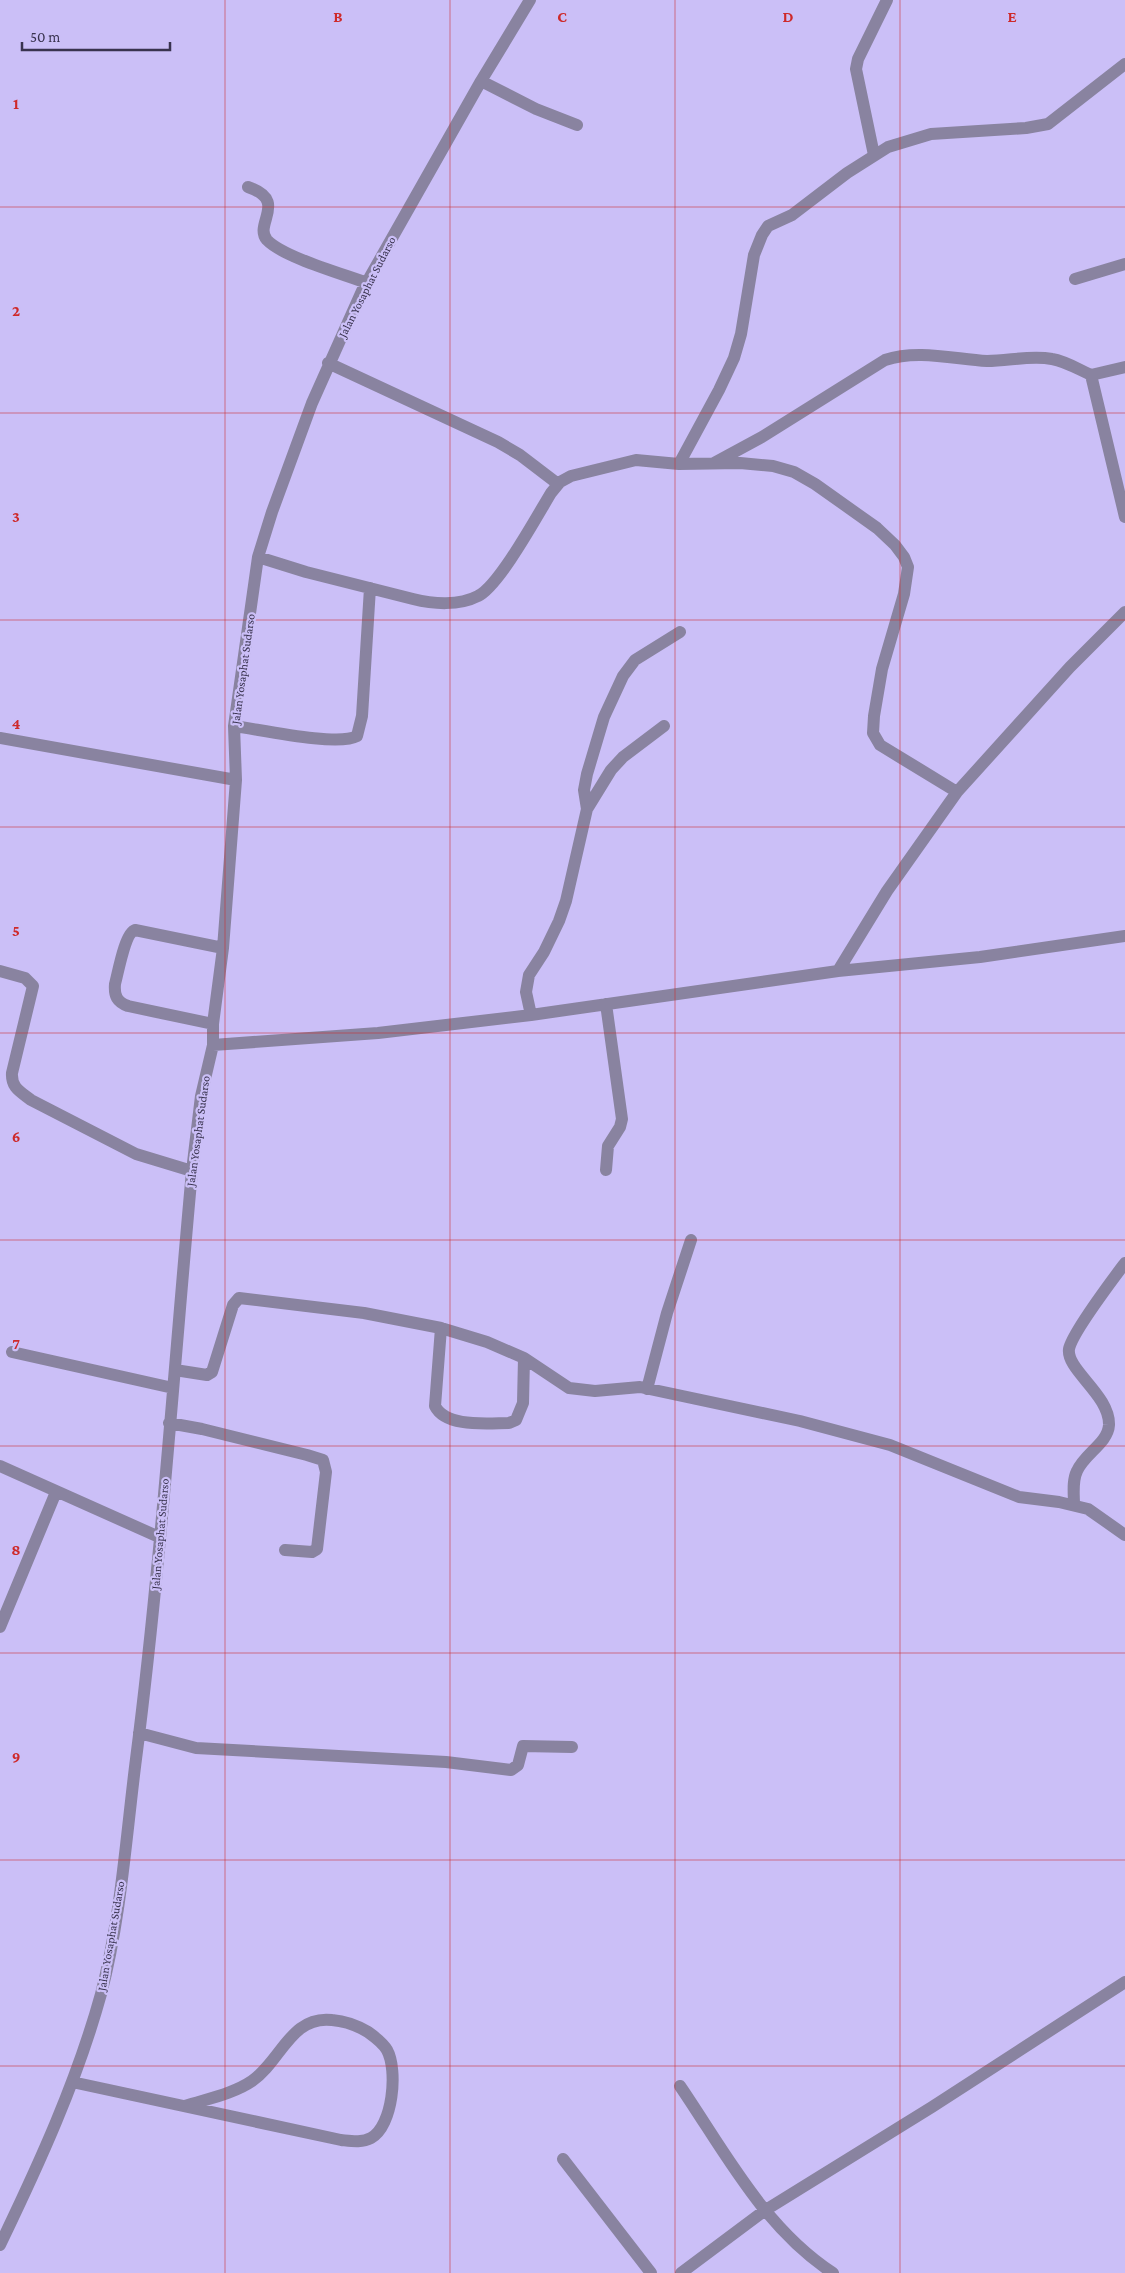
<svg xmlns="http://www.w3.org/2000/svg" width="1125" height="2273" font-family="'Crimson Pro',serif">
	<style>
		.lines { fill: none; stroke-linecap: round; stroke-linejoin: round }
		.minor { stroke: #8983a0; stroke-width: 12 }
		.grid { fill: none; stroke: #ce292a; stroke-width: 1; stroke-opacity: 0.55 }
		.labels { text-anchor: middle; stroke-width: 4.5; stroke-linejoin: round; paint-order: stroke }
		.street-label { font-size: 12px; fill: #39334f; stroke: #cbbff7 }
		.grid-label { font-size: 16px; text-anchor: middle; font-weight: bold; fill: #ce292a; stroke: #cbbff7; stroke-width: 4.5; stroke-linejoin: round; paint-order: stroke }
	</style>
	<rect width="100%" height="100%" fill="#cbbff7"/>
	<g class="lines">
		<!-- minor -->
		<path class="minor" d="M481 81 536 109 577 125
			M874 155 856 69 858 59 887 0
			M248 187C289 201 253 224 267 240 283 257 343 274 367 283
			M1075 279 1125 264
			M328 363 498 442 520 455 558 484
			M1125 367 1091 375 1125 517
			M714 463 762 437 885 360C917 349 954 359 987 361 1009 361 1030 355 1052 359 1065 361 1078 369 1091 375
			M679 464 719 390 734 358 741 334 754 255 762 235 768 226 792 215 847 173 888 147 931 134 1026 128 1048 124 1125 64
			M258 557 306 572 413 599C433 604 459 606 478 596 499 586 537 516 551 493L560 482 571 476 636 460 679 464 740 463 773 466 794 472 815 484 877 528 895 545 904 557 908 567 904 594 882 669 874 716 873 733 880 745 957 792
			M234 726C258 729 338 747 357 736L362 716 370 588
			M0 738 236 780
			M587 809 584 790 587 774 604 717 623 676 635 660 680 632
			M0 971 25 978 33 986 12 1073C11 1088 21 1092 31 1100L136 1154 192 1171
			M838 971 887 891 957 792 1070 667 1125 612
			M606 1004 622 1119 620 1127 608 1146 606 1170
			M531 1015 526 992 529 975 544 952 559 921 566 901 587 809 611 770 623 757 664 726
			M213 1024 128 1006C117 1002 114 996 115 984 118 973 125 933 135 930L223 948
			M213 1045 378 1033 531 1015 838 971 980 957 1125 936
			M441 1328 435 1406C446 1428 488 1423 509 1423L516 1420 523 1403 524 1358
			M12 1352 173 1388
			M175 1370 207 1375 212 1372 233 1305 239 1298 364 1313 441 1328 487 1342 524 1358 569 1388 595 1391 640 1387 800 1421 890 1445 1019 1497 1059 1502 1088 1509 1125 1535
			M647 1389 667 1313 691 1240
			M169 1423 202 1429 307 1455 323 1460 326 1472 317 1549 312 1552 285 1550
			M0 1466 159 1537
			M1074 1505C1074 1494 1072 1481 1077 1471 1084 1454 1108 1443 1109 1425 1110 1395 1066 1370 1069 1349 1072 1333 1113 1279 1125 1263
			M0 1627 56 1492
			M139 1733 196 1748 446 1762 511 1770 518 1765 523 1746 572 1747
			M72 2082 341 2140C351 2141 362 2143 371 2138 393 2126 398 2070 387 2050 383 2043 375 2037 368 2032 358 2026 344 2021 332 2020 291 2015 281 2061 252 2081 233 2094 206 2099 185 2106
			M680 2086C725 2152 764 2228 833 2273
			M563 2159 651 2273
			M0 2245C39 2164 77 2081 101 1994 121 1918 126 1837 136 1759 161 1564 174 1367 192 1171L201 1096 213 1045V1024L223 948 236 780 234 726 258 557 272 512 312 403 362 291 481 81 530 0
			M681 2273 764 2211 932 2107 1125 1982"/>
	</g>
	<!-- grid -->
	<path class="grid" d="M225 0V2273M450 0V2273M675 0V2273M900 0V2273M0 207H1125M0 413H1125M0 620H1125M0 827H1125M0 1033H1125M0 1240H1125M0 1446H1125M0 1653H1125M0 1860H1125M0 2066H1125"/>
	<g class="labels">
		<!-- street labels -->
		<g class="street-label">
			<text transform="translate(367 287) rotate(-63)" y="4">Jalan Yosaphat Sudarso</text>
			<text transform="translate(243 669) rotate(-82)" y="4">Jalan Yosaphat Sudarso</text>
			<text transform="translate(198 1131) rotate(-82)" y="4">Jalan Yosaphat Sudarso</text>
			<text transform="translate(160 1534) rotate(-85)" y="4">Jalan Yosaphat Sudarso</text>
			<text transform="translate(111 1936) rotate(-80)" y="4">Jalan Yosaphat Sudarso</text>
		</g>
	</g>
	<g class="grid-label">
		<text x="338" y="22">B</text>
		<text x="562" y="22">C</text>
		<text x="788" y="22">D</text>
		<text x="1012" y="22">E</text>
		<text x="16" y="109">1</text>
		<text x="16" y="316">2</text>
		<text x="16" y="522">3</text>
		<text x="16" y="729">4</text>
		<text x="16" y="936">5</text>
		<text x="16" y="1142">6</text>
		<text x="16" y="1349">7</text>
		<text x="16" y="1555">8</text>
		<text x="16" y="1762">9</text>
	</g>
	<!-- scale -->
	<path d="M22 42v8h148v-8" fill="none" stroke="#39334f" stroke-width="2.5"/>
	<text x="30" y="42" font-size="15" fill="#39334f" stroke="#cbbff7" stroke-width="4" paint-order="stroke">50 m</text>
</svg>
